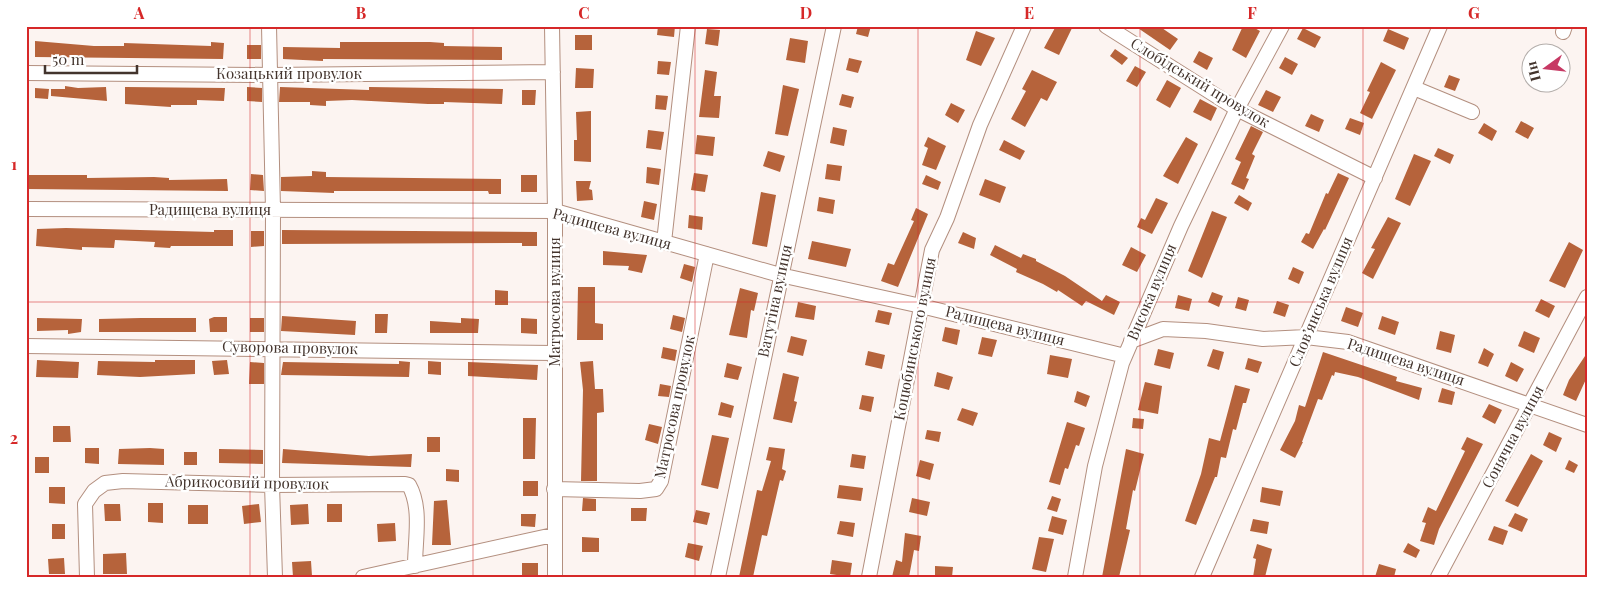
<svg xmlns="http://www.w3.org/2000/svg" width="1613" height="603" font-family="'Playfair Display',serif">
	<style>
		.building { fill: #b6633b }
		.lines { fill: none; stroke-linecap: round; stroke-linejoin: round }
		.minor-casing { stroke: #b38f7f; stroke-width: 16 }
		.minor { stroke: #fff; stroke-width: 14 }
		.grid { fill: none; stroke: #d62828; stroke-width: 1; stroke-opacity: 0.55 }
		.labels { text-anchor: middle; stroke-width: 5; stroke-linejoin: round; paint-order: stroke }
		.street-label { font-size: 15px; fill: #43342d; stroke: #fff }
		.neatline { fill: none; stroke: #d62828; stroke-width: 2 }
		.grid-label { font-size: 16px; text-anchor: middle; font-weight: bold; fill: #d62828 }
	</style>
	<rect width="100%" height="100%" fill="#fcf4f1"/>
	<!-- building -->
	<path class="building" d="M658 26H675L674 37 657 35Z
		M858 26H871L868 37 856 34Z
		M1056 26H1073L1059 55 1044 48Z
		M1135 26H1159L1178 39 1170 50Z
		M1243 26H1251L1260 31 1246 58 1232 50Z
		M1303 28 1321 37 1315 48 1297 39Z
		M707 29 720 30 718 46 705 44Z
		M1388 29 1409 38 1404 50 1383 41Z
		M976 31 995 38 981 66 966 60Z
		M575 35H592V50H575Z
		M790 38 808 41 805 63 786 60Z
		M35 41 94 46H124V43L211 46V42L224 43 223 59 35 57Z
		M340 42H430L444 43V46L502 47V60L323 59V61L283 59V47L340 48Z
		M247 45H261V59H247Z
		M1115 49 1128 58 1122 65 1110 56Z
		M1199 51 1213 58 1207 70 1193 62Z
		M1285 57 1298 64 1292 75 1279 68Z
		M849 58 862 61 858 73 846 70Z
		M658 61 671 62 669 75 657 74Z
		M1381 62 1396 70 1372 119 1360 113 1370 92 1367 91Z
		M1135 66 1146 72 1137 87 1126 81Z
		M576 68 594 69 593 88H575Z
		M705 70 717 72 714 96H721L719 118 699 117Z
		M1032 70 1057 82 1047 101 1041 98 1025 127 1011 119 1026 91 1022 89Z
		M1449 75 1460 79 1455 91 1444 87Z
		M1167 80 1181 88 1170 108 1156 100Z
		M783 85 799 89 788 136 775 134Z
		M65 86 78 88 106 87 107 101 51 96V89H65Z
		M125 87 225 88 224 101 197 100V105H171V107L125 104Z
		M247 87 262 88V102L247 101Z
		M280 87 369 90V87L503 89 502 104 444 102V104H428L352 100 326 101V106L310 105V102H279Z
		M35 88 49 89 48 99 35 98Z
		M522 90H536L535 105H522Z
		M1266 90 1281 97 1273 112 1258 105Z
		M842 94 854 97 851 108 839 105Z
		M656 95 668 96 666 110 655 109Z
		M1200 99 1217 108 1211 121 1193 112Z
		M951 103 965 110 958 123 945 115Z
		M591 111V162L574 161V140H577L576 112Z
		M1311 114 1324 120 1319 132 1305 126Z
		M1350 118 1364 123 1360 135 1345 129Z
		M1521 121 1534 128 1528 139 1515 132Z
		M1484 123 1497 131 1492 141 1478 133Z
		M1251 126 1263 132 1252 154 1255 156 1246 178 1249 179 1244 190 1231 184 1241 162 1235 159Z
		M833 127 847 130 844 146 830 143Z
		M648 130 664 132 661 150 646 148Z
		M697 135 715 137 713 156 695 154Z
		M928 137 946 146 936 170 922 165 928 148 924 146Z
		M1186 137 1198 144 1178 184 1163 176Z
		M1004 140 1025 151 1020 160 999 150Z
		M1438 148 1454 155 1450 164 1434 156Z
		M768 151 785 156 780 172 763 166Z
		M1414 154 1431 161 1410 206 1395 199Z
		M827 164 842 166 840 181 825 179Z
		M647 167 661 169 659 185 646 183Z
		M312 171 326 172V177L501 179V194H489L488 191H334V193L281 191V177L312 176Z
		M694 173 708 175 705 192 691 190Z
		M1338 173 1349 178 1325 230 1324 229 1313 249 1301 242 1306 233 1309 234 1326 193 1328 194Z
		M251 174 263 175 264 191 250 190Z
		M26 175H87V178L154 177 169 178V180L227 179 228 191 26 189Z
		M521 175H537V192H521Z
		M926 175 941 182 938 190 922 184Z
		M985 179 1006 187 1000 203 979 195Z
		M576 181H591L589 189 592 190 593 200 577 201Z
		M761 192 776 195 767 247 752 244Z
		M1239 195 1252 203 1248 211 1234 203Z
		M819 197 835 200 833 214 817 211Z
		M1156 198 1168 203 1152 234 1137 227 1141 218 1145 220Z
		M644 201 657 204 654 220 641 217Z
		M916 208 928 214 898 287 881 281 888 263 894 265 914 221 911 220Z
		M1212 211 1227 217 1202 278 1188 271Z
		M689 215 703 217 702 230 688 228Z
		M1388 217 1401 223 1373 279 1362 273 1375 249 1371 248Z
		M66 228 214 232V230H233V246H171L170 248 154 247 155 242 115 240 114 248 82 247V250L36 246 37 229Z
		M282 230 537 232V246H522V243L282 244Z
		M251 231H264V246L251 247Z
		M963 232 976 238 974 249 958 243Z
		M812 241 851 249 846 267 808 259Z
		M1569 242 1583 250 1565 288 1549 281Z
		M995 245 1021 258 1023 254 1036 259V261L1065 276 1102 301 1106 295 1120 302 1114 315 1086 301 1082 306 1058 290 1057 292 1043 284 1016 272 1017 269 990 255Z
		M1131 247 1146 255 1137 272 1122 265Z
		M603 251 647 255 642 273 628 270 629 266 603 265Z
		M684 264 695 267 692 282 680 278Z
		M1293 267 1304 272 1299 284 1288 279Z
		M578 287H595V323L603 324V340H577Z
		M740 288 758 293 754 311 751 310 747 338 729 335Z
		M495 290 508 291V305H495Z
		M1212 292 1223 296 1219 307 1208 302Z
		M1178 295 1192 299 1189 311 1175 308Z
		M1238 297 1249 300 1246 311 1235 308Z
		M1541 299 1555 306 1549 318 1535 311Z
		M1277 301 1289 305 1285 317 1273 313Z
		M798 302 816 306 814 320 795 317Z
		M1346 307 1363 313 1358 327 1341 321Z
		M878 310 892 313 889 325 875 322Z
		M375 314H388L387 333H375Z
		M673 315 685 318 682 332 670 329Z
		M282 316 356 321 355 335 281 331Z
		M1382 316 1399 322 1395 335 1378 329Z
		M214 317H227V332H210L209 319Z
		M37 318 82 319 81 332 68 334V330L37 331Z
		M141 318H196V332H99V319Z
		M250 318H264V332H250Z
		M461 318 479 319 478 333H430V321L461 323Z
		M521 318 537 319V334L521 333Z
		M945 327 960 330 957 345 942 341Z
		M1440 331 1455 335 1451 353 1436 349Z
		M1524 331 1540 338 1534 353 1518 346Z
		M791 336 807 340 803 356 787 352Z
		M982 337 997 340 992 357 978 354Z
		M663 347 677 350 675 361 661 358Z
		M1484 348 1494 354 1488 367 1478 363Z
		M1158 349 1174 353 1170 369 1154 365Z
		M1213 349 1224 352 1219 370 1207 366Z
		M868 351 885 355 882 369 865 365Z
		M1323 352 1397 377 1396 381 1422 388 1419 400 1358 377 1335 372 1334 376 1332 375 1322 400 1318 399 1302 442H1303L1295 458 1280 450 1295 421 1299 405 1305 407Z
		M1587 353V377L1576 401 1563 395 1569 380Z
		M1050 355 1072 359 1068 378 1047 374Z
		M1248 358 1262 362 1258 373 1245 369Z
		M37 360 79 362 78 378 36 377Z
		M155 360H195V374L140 377 97 375 98 361 155 362Z
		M227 360 229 374 214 375 212 361Z
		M399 361 410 362 409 377 281 375 283 362 399 364Z
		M428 361 441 362V375L428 374Z
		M593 361 595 389H603L604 412 597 413V481H581L583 390 580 362Z
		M250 362 264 363V384H249Z
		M468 362 538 365 537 380 468 376Z
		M1511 362 1524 369 1517 382 1505 376Z
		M727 363 742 367 738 380 724 377Z
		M937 372 953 377 949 390 934 386Z
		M783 373 799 377 794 401 797 402 792 423 773 419Z
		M1145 382 1162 386 1158 414 1138 410Z
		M660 384 671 386 669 397 658 396Z
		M1235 385 1250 389 1246 403H1243L1236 430 1233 429 1226 458 1221 457 1217 477H1215L1196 525 1185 521 1201 474 1209 438 1220 441Z
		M1442 388 1455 392 1452 405 1438 402Z
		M1077 391 1090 396 1086 407 1074 402Z
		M862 395 874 397 871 412 859 409Z
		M721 402 734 406 731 418 718 415Z
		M1489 404 1502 410 1495 424 1482 417Z
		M962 408 978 413 973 426 957 420Z
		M523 418H536L535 459H523Z
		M1133 418 1144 419 1143 429 1132 428Z
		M1067 422 1085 428 1079 446 1076 445 1068 469 1065 468 1060 485 1049 482Z
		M649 424 662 427 658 444 645 440Z
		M53 426H70L71 442H53Z
		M927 430 941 432 939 442 925 439Z
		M1549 432 1562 438 1556 452 1543 445Z
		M712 435 729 438 718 489 701 485Z
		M427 437H440V452H427Z
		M1467 437 1483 444 1439 529 1434 545 1420 541 1426 523 1422 522 1428 507 1436 511 1465 451 1461 449Z
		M769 447 785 449 782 469 786 471 783 481 780 480 767 536 762 535 753 577H739L757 490 762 491 771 461 766 460Z
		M85 448H99V464L85 463Z
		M150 448 164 449V465L118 464 119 449Z
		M219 449 263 450V464L219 463Z
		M283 449 369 456 412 454 411 467 282 463Z
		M1126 449 1144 454 1135 491 1133 490 1126 529 1130 530 1119 577H1102Z
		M184 452H197V465H184Z
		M852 454 866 456 864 469 850 467Z
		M1531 454 1543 461 1518 507 1505 501Z
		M35 457H49V473H35Z
		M920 460 934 464 930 480 916 476Z
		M1569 460 1578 465 1574 473 1565 469Z
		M446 469 459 470V482L446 481Z
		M523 481H538V496H523Z
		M839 485 863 488 861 501 837 498Z
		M49 487H65V504L49 503Z
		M1262 487 1283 491 1280 506 1260 502Z
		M1052 496 1061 499 1057 512 1047 509Z
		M583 498 596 499V511H582Z
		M912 498 930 502 927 516 909 512Z
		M447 500 451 545H432L434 501Z
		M148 503H163V523L148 522Z
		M104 504H120L121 521H105Z
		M259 504 261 522 244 524 242 506Z
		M308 504 309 524 291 525 290 505Z
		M327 504H342V522H327Z
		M188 505H208V524H188Z
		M631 508H647L646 521H631Z
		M696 510 710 513 707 525 693 522Z
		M1515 513 1528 519 1522 532 1508 526Z
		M521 514H536L535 527 521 526Z
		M1052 516 1067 520 1063 535 1048 531Z
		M1253 519 1269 522 1267 534 1250 531Z
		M840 521 855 523 853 537 837 534Z
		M395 523 396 541 378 542 377 524Z
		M52 524H65V539H52Z
		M1494 526 1508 531 1503 545 1488 540Z
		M905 533 921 536 919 551 914 550 909 577H892L896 560 902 562Z
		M582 537 599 538V552H582Z
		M1039 537 1054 539 1046 572 1032 569Z
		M688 543 703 546 699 561 685 557Z
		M1408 543 1420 550 1416 558 1403 552Z
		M1257 544 1272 549 1265 577H1253L1256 559 1253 558Z
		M126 553 127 574H103V554Z
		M64 558 65 574H49L48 559Z
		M832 560 852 563 850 577 830 574Z
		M311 561 312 576 293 577 292 562Z
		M522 563H538V577H522Z
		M1379 564 1396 569 1394 577H1375Z
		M935 566 953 567 952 577H935Z"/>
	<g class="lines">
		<!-- minor casing -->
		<g class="minor-casing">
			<path id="minor" d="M269 26 273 210 272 485 275 577
				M552 26 555 211V577
				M1106 26 1237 109 1375 178
				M1563 32 1565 26
				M26 73 270 75 553 72
				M1414 88 1472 112
				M26 209 555 211 780 275 921 306 1125 356
				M664 242 688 26
				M1131 341 1163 329 1206 331 1263 339 1306 337 1348 342 1587 425
				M26 346 554 353
				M554 489 640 491 656 489 661 481 707 254
				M87 577 85 504 94 491 105 483 123 481 272 485 405 484 409 485C422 508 415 540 415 566
				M363 577 553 535
				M718 577 834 26
				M869 577 932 250 947 218 980 125 1024 26
				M1075 577 1095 466 1122 363 1181 226 1236 111 1282 26
				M1202 577 1440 26
				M1438 577 1587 297"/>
		</g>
		<!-- minor -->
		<use href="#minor" class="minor"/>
	</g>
	<!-- grid -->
	<path class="grid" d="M250 26V577M473 26V577M695 26V577M918 26V577M1140 26V577M1363 26V577M26 302H1587"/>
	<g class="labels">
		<!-- street labels -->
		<g class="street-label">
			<text x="289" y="79">Козацький провулок</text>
			<text transform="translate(1200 83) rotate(31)" y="5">Слобідський провулок</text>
			<text x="210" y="215">Радищева вулиця</text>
			<text transform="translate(612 229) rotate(15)" y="5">Радищева вулиця</text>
			<text transform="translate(1152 292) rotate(-67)" y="5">Висока вулиця</text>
			<text transform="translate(775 301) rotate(-78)" y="5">Ватутіна вулиця</text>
			<text transform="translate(555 302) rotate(-90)" y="5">Матросова вулиця</text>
			<text transform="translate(1321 302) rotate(-67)" y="5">Слов’янська вулиця</text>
			<text transform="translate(1005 326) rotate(14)" y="5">Радищева вулиця</text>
			<text transform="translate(915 339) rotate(-79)" y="5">Коцюбинського вулиця</text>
			<text transform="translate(290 348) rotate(1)" y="5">Суворова провулок</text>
			<text transform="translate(1406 362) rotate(18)" y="5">Радищева вулиця</text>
			<text transform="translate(675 407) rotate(-78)" y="5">Матросова провулок</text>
			<text transform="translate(1513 437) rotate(-62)" y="5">Сонячна вулиця</text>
			<text transform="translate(247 483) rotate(1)" y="5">Абрикосовий провулок</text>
		</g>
	</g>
	<!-- border -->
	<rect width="1613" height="603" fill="none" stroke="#ffffff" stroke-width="55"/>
	<!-- north arrow -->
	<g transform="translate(1546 68) rotate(255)"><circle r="24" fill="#ffffff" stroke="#b4aeab"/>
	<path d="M0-4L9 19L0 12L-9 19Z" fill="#c73964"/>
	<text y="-8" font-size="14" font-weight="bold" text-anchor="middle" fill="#43342d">Пн</text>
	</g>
	<!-- scale -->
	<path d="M45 65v8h92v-8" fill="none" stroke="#43342d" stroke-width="2.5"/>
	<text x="52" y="65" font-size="15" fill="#43342d" stroke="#ffffff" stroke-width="4" paint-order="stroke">50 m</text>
	<rect x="28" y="28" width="1558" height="548" class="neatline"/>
	<g class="grid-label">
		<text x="139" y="19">A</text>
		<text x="361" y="19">B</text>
		<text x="584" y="19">C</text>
		<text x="806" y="19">D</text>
		<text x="1029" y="19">E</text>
		<text x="1252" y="19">F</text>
		<text x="1474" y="19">G</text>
		<text x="14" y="170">1</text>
		<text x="14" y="444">2</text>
	</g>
</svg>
